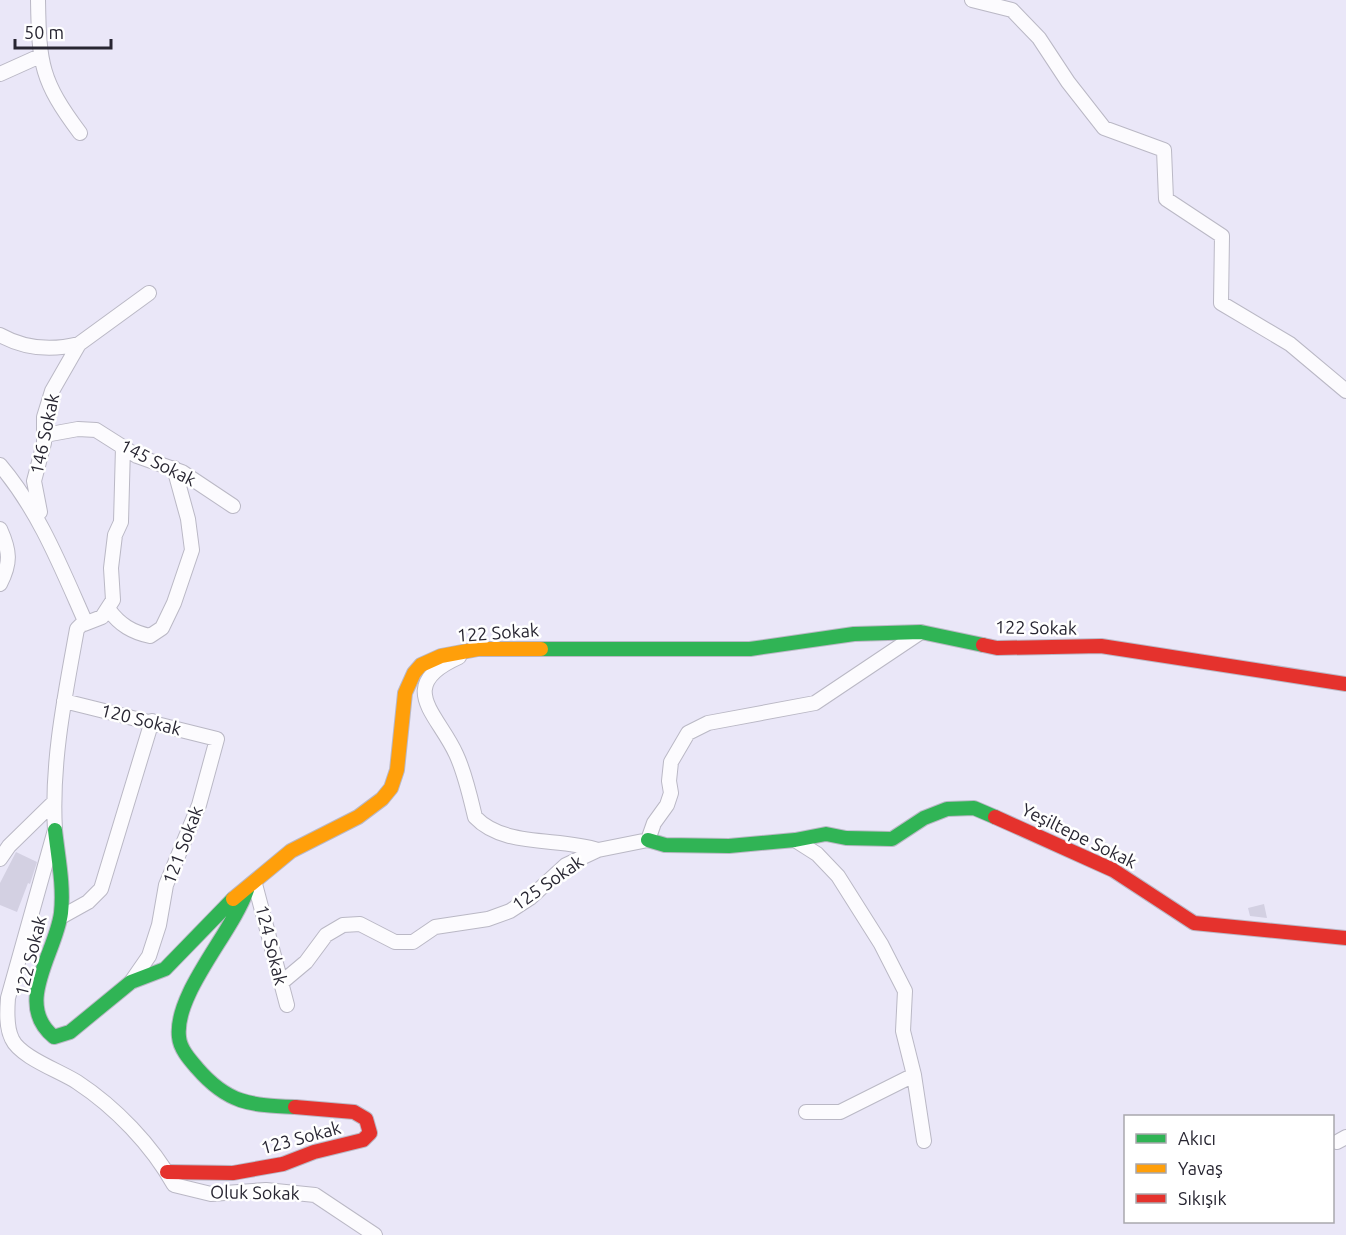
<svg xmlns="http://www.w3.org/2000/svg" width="1346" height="1235" font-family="Ubuntu,sans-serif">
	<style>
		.building { fill: #d3d0e2 }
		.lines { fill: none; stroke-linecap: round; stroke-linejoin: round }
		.street-casing { stroke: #bab8c5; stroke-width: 16 }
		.fast-casing { stroke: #bab8c5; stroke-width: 16 }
		.slow-casing { stroke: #bab8c5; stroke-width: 16 }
		.jam-casing { stroke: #bab8c5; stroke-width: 16 }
		.street { stroke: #fcfbfe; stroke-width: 14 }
		.fast { stroke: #30b455; stroke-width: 14 }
		.slow { stroke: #ff9f0a; stroke-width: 14 }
		.jam { stroke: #e5322d; stroke-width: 14 }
		.labels { text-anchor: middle; stroke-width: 5; stroke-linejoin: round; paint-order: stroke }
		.street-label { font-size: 18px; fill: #282632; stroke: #fff }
	</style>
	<rect width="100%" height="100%" fill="#eae7f8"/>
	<!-- building -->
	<path class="building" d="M16 852 37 862 30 884 28 883 17 912 0 905V883Z
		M1264 904 1267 918 1250 916 1248 908Z"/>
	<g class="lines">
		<!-- street casing -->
		<g class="street-casing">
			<path id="street" d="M38 0C39 64 41 81 80 133
				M972 0 1012 10 1039 38 1068 82 1104 128 1164 150 1166 199 1222 236 1221 303 1290 344 1346 391
				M0 74 40 56
				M0 335C25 349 51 351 79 344
				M45 435 78 429 96 430 137 456 182 472 233 506
				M0 465C39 511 61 567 85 621L77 629C65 695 51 763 55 830L8 998C7 1011 6 1027 12 1039 20 1057 60 1071 77 1082 115 1107 152 1145 174 1185L211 1194 266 1190 315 1195 375 1235
				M40 512 34 481 44 443V417L52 391 79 344 149 293
				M0 529C10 551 11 563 0 584
				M109 610C120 625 132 632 150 636L162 628 174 603 192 550 188 519 174 468
				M84 624 102 617 113 600 111 568 115 535 121 522 123 447
				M459 657C394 686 438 714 456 754 465 773 470 796 475 817 504 848 560 837 598 850
				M64 701 217 739 199 805 166 885 159 925 149 956 131 982
				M795 840 817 854 838 876 881 944 905 991 903 1031 914 1075 924 1141
				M0 859 9 846 54 802
				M255 884 287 1005
				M61 917 88 902 101 889 152 721
				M281 983 306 962 326 935 343 925 360 924 395 942H413L435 927 488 919 510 911 530 898 566 865 598 850 648 840 654 823 667 805 671 793 669 781 671 762 688 733 708 723 815 703 921 632
				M806 1112H840L914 1075
				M1337 1142 1346 1137"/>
		</g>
		<!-- fast casing -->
		<g class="fast-casing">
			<path id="fast" d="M541 649H750L854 634 921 632 983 645
				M55 830C58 857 64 886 61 913 56 953 13 1004 54 1037L70 1032 131 982 165 969 233 899
				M648 840 665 845 729 846 795 840 826 834 846 838 892 839 924 818 947 809 974 808 995 817
				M247 890C232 933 174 994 179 1037 180 1049 190 1060 197 1068 228 1104 250 1105 295 1107"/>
		</g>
		<!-- slow casing -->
		<g class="slow-casing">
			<path id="slow" d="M233 899 291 851 358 817 382 799 391 788 397 770 405 693 414 673 421 665 441 656 478 649H541"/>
		</g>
		<!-- jam casing -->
		<g class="jam-casing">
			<path id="jam" d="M983 645 997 648 1101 646 1346 684
				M995 817 1113 870 1194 923 1346 938
				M167 1172 233 1173 283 1164 314 1152 363 1140 370 1133 366 1119 354 1112 295 1107"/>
		</g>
		<!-- street -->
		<use href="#street" class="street"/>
		<!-- fast -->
		<use href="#fast" class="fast"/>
		<!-- slow -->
		<use href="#slow" class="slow"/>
		<!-- jam -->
		<use href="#jam" class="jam"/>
	</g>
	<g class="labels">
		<!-- street labels -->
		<g class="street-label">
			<text transform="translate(45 434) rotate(-78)" y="6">146 Sokak</text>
			<text transform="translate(158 463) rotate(27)" y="6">145 Sokak</text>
			<text transform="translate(1036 628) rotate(1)" y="6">122 Sokak</text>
			<text transform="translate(498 633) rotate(-4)" y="6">122 Sokak</text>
			<text transform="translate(141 720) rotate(14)" y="6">120 Sokak</text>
			<text transform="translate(1079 836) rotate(26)" y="6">Yeşiltepe Sokak</text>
			<text transform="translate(183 845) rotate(-69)" y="6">121 Sokak</text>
			<text transform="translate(548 883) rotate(-35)" y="6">125 Sokak</text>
			<text transform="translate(271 945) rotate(76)" y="6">124 Sokak</text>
			<text transform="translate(31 956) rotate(-76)" y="6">122 Sokak</text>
			<text transform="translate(301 1138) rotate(-15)" y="6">123 Sokak</text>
			<text transform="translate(255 1193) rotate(1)" y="6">Oluk Sokak</text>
		</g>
	</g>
	<!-- legend -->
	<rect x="1124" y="1115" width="210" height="108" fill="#ffffff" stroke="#a9a8ad" stroke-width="1.5"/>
	<rect x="1136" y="1134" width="30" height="9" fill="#30b455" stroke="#a9a8ad" stroke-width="1.5"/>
	<text x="1178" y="1145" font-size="18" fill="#282632">Akıcı</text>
	<rect x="1136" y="1164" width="30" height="9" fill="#ff9f0a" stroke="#a9a8ad" stroke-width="1.5"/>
	<text x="1178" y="1175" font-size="18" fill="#282632">Yavaş</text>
	<rect x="1136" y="1194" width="30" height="9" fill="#e5322d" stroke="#a9a8ad" stroke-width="1.5"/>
	<text x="1178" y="1205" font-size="18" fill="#282632">Sıkışık</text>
	<!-- scale -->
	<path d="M15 39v9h96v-9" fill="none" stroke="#282632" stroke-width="3"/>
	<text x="24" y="39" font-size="18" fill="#282632" stroke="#ffffff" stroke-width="4.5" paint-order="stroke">50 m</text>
</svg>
